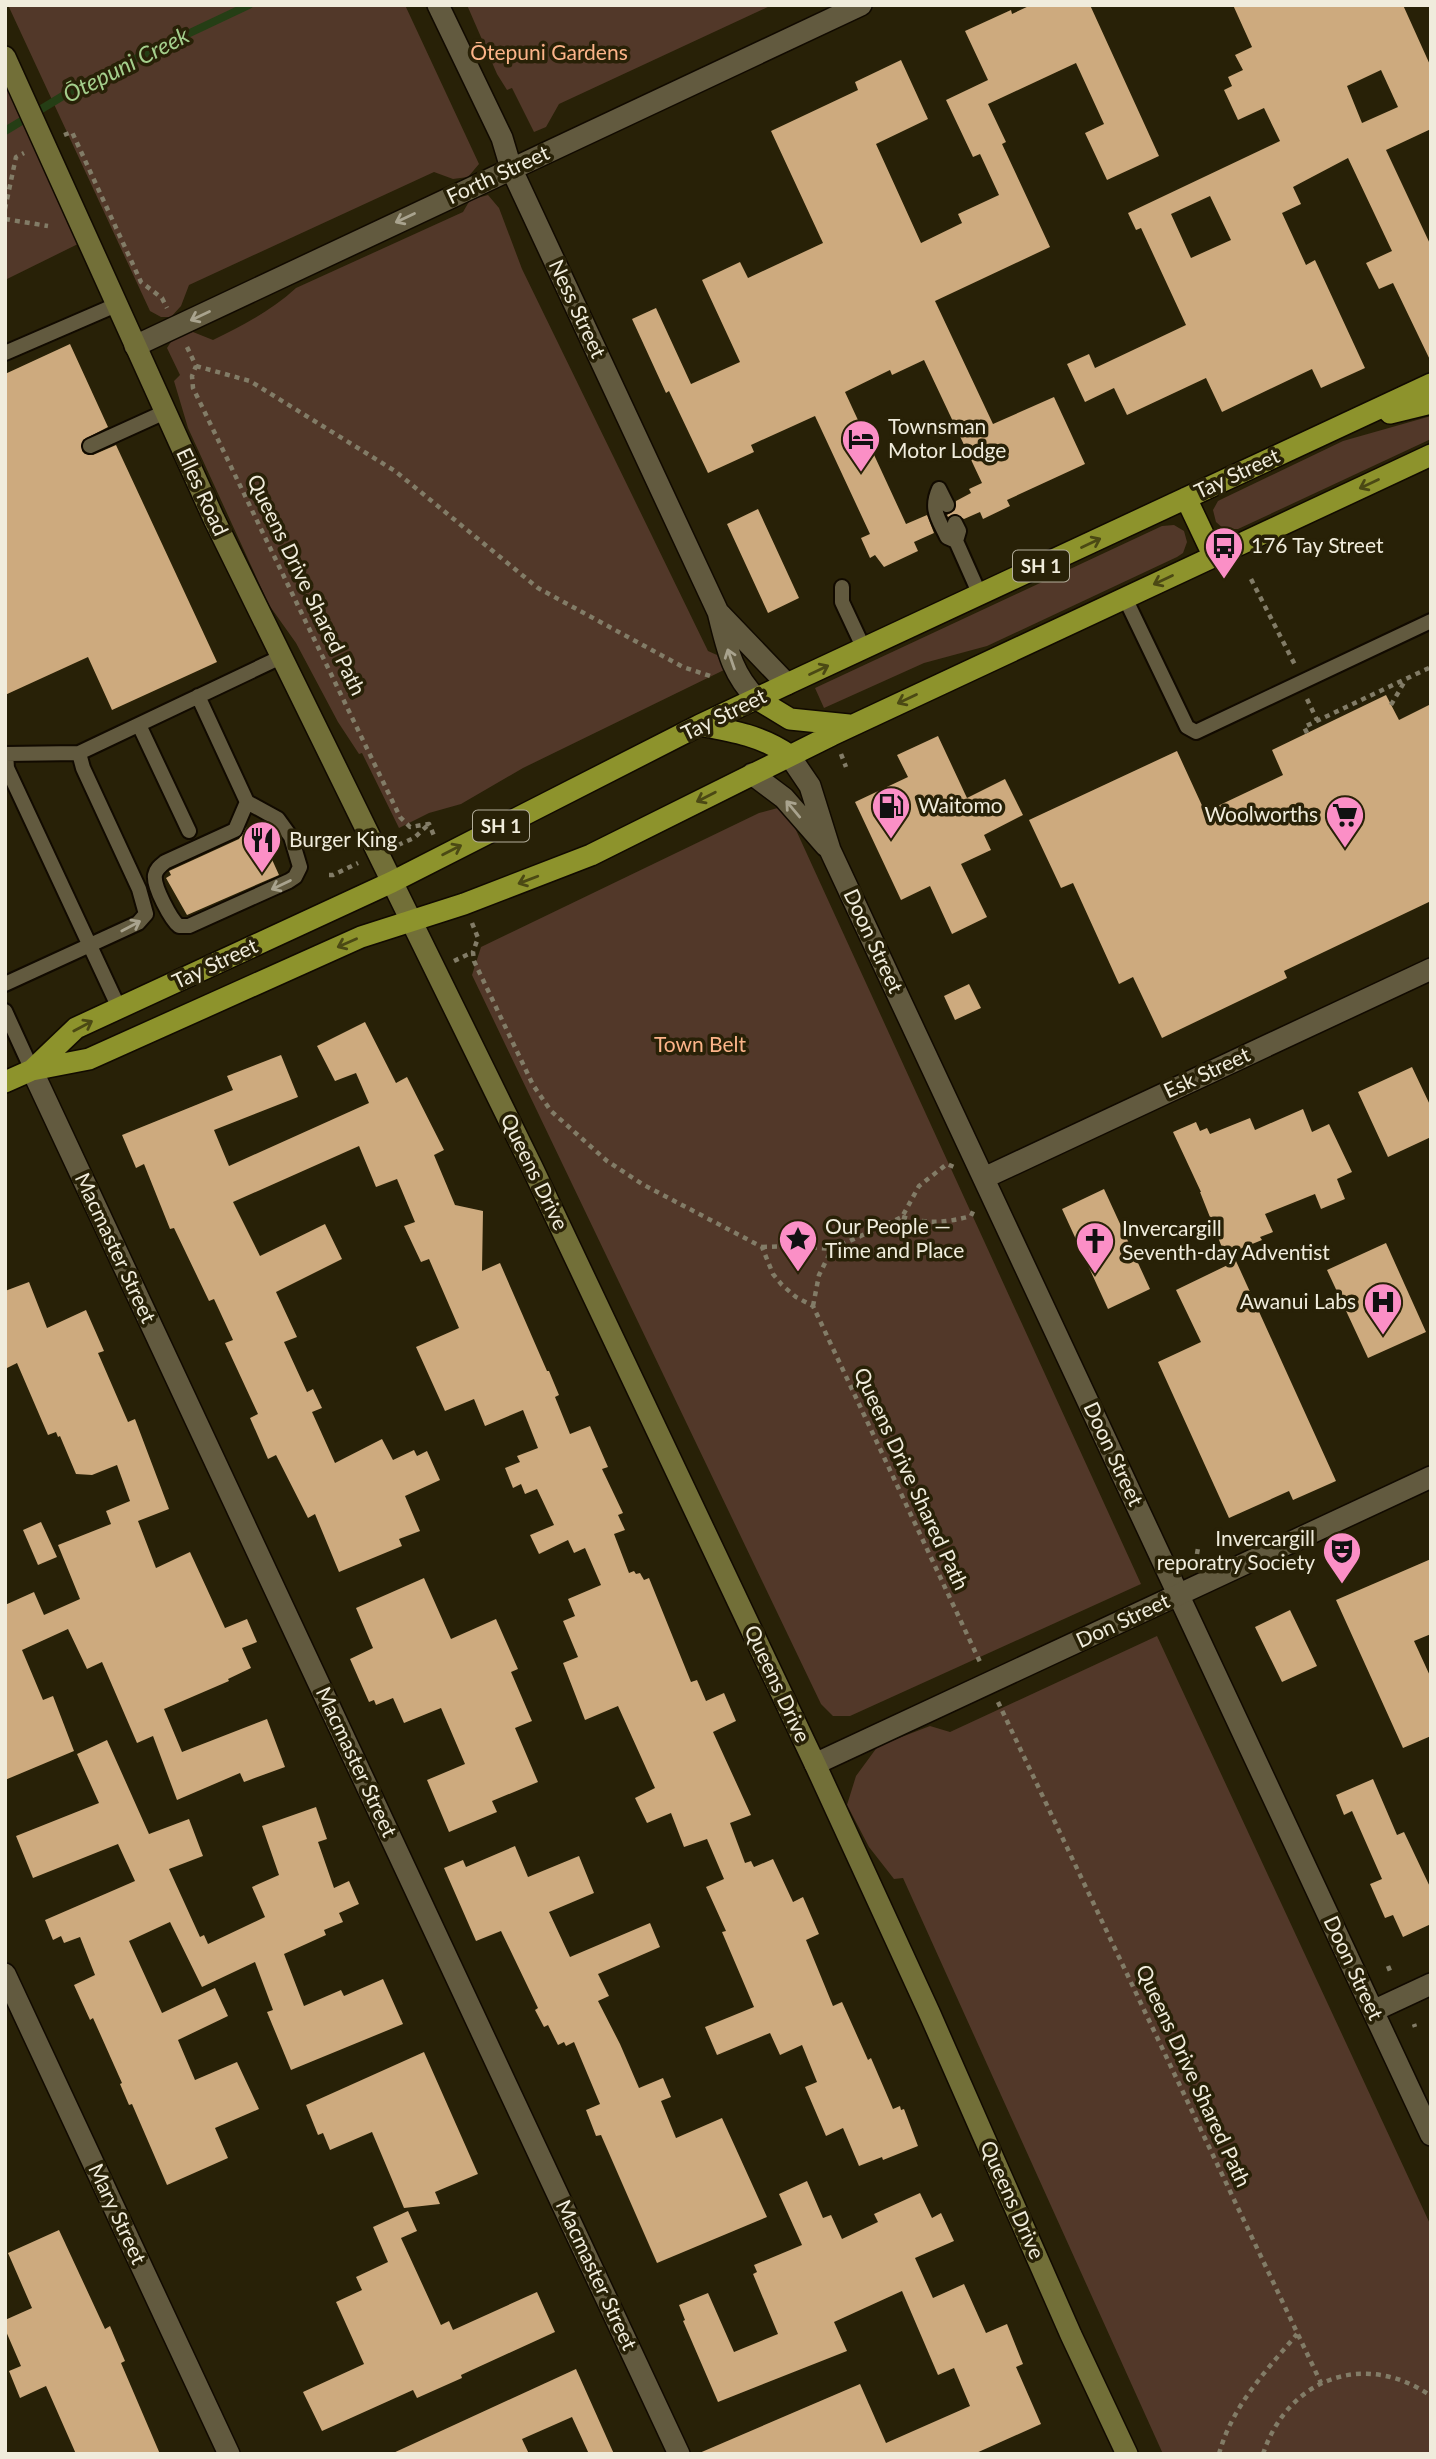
<svg xmlns="http://www.w3.org/2000/svg" width="1436" height="2459" font-family="Lato,sans-serif">
	<style>
		.green { fill: #523829 }
		.lines { fill: none; stroke-linecap: round; stroke-linejoin: round }
		.stream { stroke: #253e15; stroke-width: 8 }
		.building { fill: #cdaa7e; fill-rule: evenodd }
		.service-casing { stroke: #110a00; stroke-width: 18 }
		.minor-casing { stroke: #110a00; stroke-width: 24 }
		.tertiary-casing { stroke: #110a00; stroke-width: 24 }
		.secondary-casing { stroke: #110a00; stroke-width: 24 }
		.trunk-casing { stroke: #110a00; stroke-width: 24 }
		.path { stroke: #827c67; stroke-width: 4.5; stroke-dasharray: 5 5; stroke-linecap: butt }
		.service { stroke: #625a3f; stroke-width: 14 }
		.minor { stroke: #625a3f; stroke-width: 21 }
		.tertiary { stroke: #625a3f; stroke-width: 21 }
		.secondary { stroke: #726f38; stroke-width: 21 }
		.trunk { stroke: #8d932c; stroke-width: 21 }
		.oneway { stroke: #a9a38e }
		.oneway2 { stroke: #4b4914 }
		.labels { text-anchor: middle; stroke-width: 7; stroke-linejoin: round; paint-order: stroke }
		.shield { fill: #282107; stroke: #b4af9c; stroke-width: 2 }
		.shield-label { font-size: 19px; font-weight: bold; fill: #f0ecdc }
		.park-label { font-size: 21px; fill: #fcb489; stroke: #282107 }
		.street-label { font-size: 21px; fill: #f0ecdc; stroke: #282107 }
		.poi-label { font-size: 21px; fill: #f0ecdc; stroke: #282107; text-anchor: start }
		.water-label { font-size: 23px; font-style: italic; fill: #a4cf8c; stroke: #282107 }
	</style>
	<rect width="100%" height="100%" fill="#282107"/>
	<!-- green -->
	<path class="green" d="M8 5H405L479 164 468 177 453 179 434 172 189 285 181 306 171 317H161L150 311Z
		M467 5H772L559 104 546 127 534 132 512 88 507 90 497 74Z
		M5 84 80 243 5 280Z
		M488 195 499 208 522 269 708 651 717 655 724 670 523 768 461 804 429 813 399 828 362 753 359 754 338 722 296 643 269 605 188 428 174 381 180 375 167 348 176 334 193 332 213 340C243 325 271 311 296 288L463 212 470 200Z
		M1431 416V439L1238 529H1224L1216 522 1213 510 1218 501 1224 498 1343 441Z
		M1174 525 1184 531 1187 542 1183 553 1177 557 987 646 924 663 824 708 815 688 1162 526Z
		M785 806 1141 1584 850 1716H833L821 1704 472 975 481 947 759 813Z
		M1157 1636 1431 2226V2454H1163L903 1878 894 1879 869 1847 847 1805 856 1776 878 1746 930 1726 950 1732Z"/>
	<g class="lines">
		<!-- stream -->
		<path class="stream" d="M5 131 86 82 249 5"/>
	</g>
	<!-- building -->
	<path class="building" d="M1031 5H1090L1159 156 1107 180 1085 133 1104 124 1076 63 988 104 1006 142 1002 144 1050 247 935 301 993 424 1054 397 1085 464 1007 500 1010 506 983 519 980 512 964 519 956 514 948 517 947 515 955 510 956 501 971 493 969 489 982 483 924 360 892 375 890 370 845 392 906 524 927 515 934 533 914 542 918 551 884 567 875 555 870 558 861 538 870 534 815 416 751 445 754 452 708 473 669 391 666 393 632 319 656 308 691 384 740 362 702 280 740 262 748 278 823 243 771 131 858 90 855 82 901 60 928 119 876 144 921 243 962 223 958 214 999 195 980 154 973 157 946 100 988 80 965 31 1011 10 1012 14Z
		M1233 5H1403L1431 67V129L1386 150 1431 246V362L1393 283 1379 289 1366 263 1392 251 1348 158 1293 187 1301 204 1282 213 1306 265 1315 260 1365 368 1321 388 1312 369 1222 412 1206 378 1127 415 1114 388 1085 402 1067 364 1089 354 1095 368 1186 325 1141 228 1136 230 1128 213 1280 141 1264 108 1238 120 1224 90 1232 86 1228 77 1243 70 1235 55 1252 47ZM1381 70 1398 107 1362 123 1347 86ZM1210 196 1231 240 1191 258 1171 214Z
		M70 344 108 427 83 440 82 451 85 454 93 455 116 445 217 662 112 710 88 657 5 695V374Z
		M758 509 799 598 768 613 727 524Z
		M1386 695 1399 720 1431 704V901L1284 971 1287 978 1162 1038 1133 977 1119 984 1073 883 1061 888 1029 820 1177 751 1205 812 1283 775 1272 750Z
		M938 736 967 798 1005 779 1023 815 984 835 991 850 961 864 987 917 952 934 930 886 901 900 855 802 908 777 897 755Z
		M256 824 279 875 187 915 166 878 171 875 169 871 239 839 246 828Z
		M969 984 981 1008 955 1020 944 996Z
		M365 1022 396 1083 407 1077 444 1150 434 1155 455 1205 483 1211 482 1271 500 1263 547 1371H549L559 1395 555 1397 570 1434 590 1426 608 1467 602 1469 623 1513 618 1515 625 1530 614 1534 629 1573 634 1571 636 1574 640 1573 644 1580 649 1578 691 1682 697 1680 706 1701 724 1693 736 1721 713 1732 751 1815 730 1823 745 1863 751 1861 754 1867 773 1859 793 1902 803 1897 819 1934 806 1940 833 2006 842 2002 868 2060 871 2058 893 2109 900 2106 901 2110 904 2109 918 2146 883 2160 882 2157 859 2166 843 2128 826 2136 805 2087 817 2082 802 2045 780 2055 770 2033 717 2055 705 2027 754 2007 722 1932 726 1931 706 1887 724 1879 707 1839 684 1847 671 1813 647 1823 635 1798 655 1788 618 1706 585 1720 563 1663 578 1657 563 1621 575 1616 568 1599 601 1585 585 1548 574 1553 568 1540 539 1554 530 1535 554 1525 537 1489 525 1494 521 1484 513 1488 505 1468 520 1462 517 1456 538 1448 523 1410 485 1426 474 1399 445 1411 416 1347 459 1328 429 1259 421 1262 404 1226 415 1222 397 1179 376 1187 359 1146 233 1202 260 1256 325 1224 342 1259 276 1292 297 1337 284 1342 307 1392 313 1389 322 1408 312 1412 335 1463 382 1439 393 1460 414 1450 417 1456 427 1451 440 1480 405 1496 420 1531 399 1539 402 1546 339 1572 315 1514 308 1518 276 1455 268 1459 250 1418 258 1414 225 1343 233 1340 214 1299 209 1301 174 1228 170 1229 144 1164 136 1168 122 1135 233 1090 227 1076 281 1055 298 1097 214 1130 229 1166 369 1103 356 1073 335 1081 317 1046Z
		M1412 1067 1431 1107V1137L1388 1157 1358 1092Z
		M1303 1109 1312 1132 1329 1124 1352 1172 1337 1179 1345 1199 1321 1209 1315 1194 1265 1214 1273 1232 1260 1237 1262 1240 1225 1255 1200 1192H1201L1173 1132 1196 1122 1200 1131 1207 1128 1210 1134 1250 1118 1255 1130Z
		M1104 1189 1150 1289 1108 1309 1062 1209Z
		M1386 1243 1426 1332 1368 1358 1327 1270Z
		M1236 1261 1336 1481 1293 1500 1289 1491 1229 1518 1158 1362 1201 1342 1176 1290Z
		M29 1282 47 1328 86 1310 104 1351 98 1353 128 1422 135 1419 169 1509 138 1521 156 1568 190 1552 225 1628 247 1619 257 1642 242 1648 251 1668 228 1679 229 1681 164 1709 182 1752 267 1719 285 1767 244 1782 240 1773 177 1800 153 1736 137 1743 102 1662 87 1669 68 1629 22 1650 43 1700 53 1696 74 1751 5 1780V1605L34 1592 44 1615 80 1599 58 1545 111 1524 106 1511 130 1501 117 1465 92 1475 76 1474 60 1436 58 1437 56 1432 48 1435 17 1363 5 1369V1291Z
		M41 1522 57 1557 38 1565 23 1530Z
		M1431 1559V1634L1414 1641 1431 1678V1736L1403 1748 1336 1600Z
		M424 1578 451 1639 496 1619 518 1669 511 1672 532 1721 515 1728 538 1782 492 1801 497 1812 449 1832 427 1780 465 1764 441 1708 404 1723 393 1698 376 1705 374 1700 369 1702 350 1659 373 1648 356 1608Z
		M1290 1610 1317 1666 1282 1682 1255 1627Z
		M107 1740 149 1834 189 1819 203 1856 169 1869 200 1937 204 1935 208 1944 265 1917 252 1887 279 1875 262 1826 316 1807 327 1839 318 1842 334 1888 349 1881 359 1904 339 1913 343 1922 324 1930 326 1935 284 1954 304 2006 341 1990 344 1996 383 1979 403 2024 291 2070 267 2012 273 2010 255 1962 202 1987 170 1922 129 1941 162 2013 215 1988 228 2016 178 2040 195 2080 237 2062 259 2109 215 2128 228 2158 167 2185 132 2104 129 2105 120 2084 122 2083 93 2018 90 2020 74 1985 95 1975 80 1937 64 1943 61 1936 53 1940 45 1920 135 1881 118 1844 33 1878 16 1836 99 1803 77 1754Z
		M1373 1779 1397 1835 1404 1832 1431 1889V1924L1403 1937 1393 1915 1385 1918 1370 1884 1382 1879 1352 1811 1344 1815 1336 1795Z
		M515 1846 528 1877 579 1856 594 1893 549 1912 570 1957 650 1923 660 1947 598 1974 609 1996 598 2001 620 2044 639 2088 663 2078 671 2097 661 2101 676 2138 722 2118 767 2217 657 2263 601 2135 596 2136 586 2110 600 2104 574 2042 566 2046 564 2042 558 2045 548 2025 544 2027 535 2010 538 2008 501 1931 476 1941 444 1868 463 1860 466 1867Z
		M424 2052 478 2174 435 2192 440 2204 404 2208 372 2132 330 2150 323 2133 318 2135 306 2105Z
		M807 2181 823 2218 831 2215 842 2239 878 2222 874 2214 920 2193 932 2218 941 2213 954 2241 915 2258 933 2298 964 2284 986 2333 1007 2324 1023 2364 1016 2367 1041 2424 974 2454H697L860 2384 886 2443 970 2406 954 2368 938 2375 902 2291 834 2322 847 2351 718 2402 683 2321 685 2320 679 2305 708 2293 734 2352 778 2334 753 2274 757 2272 754 2265 802 2245 779 2194Z
		M408 2211 417 2231 401 2238 441 2325 449 2321 453 2330 537 2292 555 2332 461 2375 462 2378 417 2398 413 2390 322 2431 303 2392 364 2364 336 2302 362 2290 356 2277 388 2262 373 2227Z
		M59 2230 105 2329 110 2326 125 2361 121 2363 160 2454H76L46 2386 20 2398 9 2371 21 2366 5 2329V2320L32 2308 8 2253Z
		M576 2369 614 2454H589L572 2417 522 2439 529 2454H391Z"/>
	<g class="lines">
		<!-- service casing -->
		<g class="service-casing">
			<path id="service" d="M5 353 116 305
				M90 446 165 412
				M939 489C930 509 938 518 947 537L956 541 980 595
				M939 489 947 505
				M955 523 959 531 956 541
				M842 587V602L864 649
				M1125 598 1187 727 1196 732 1431 621
				M198 696 247 802 278 819 291 837 300 867 295 877 289 881 189 926H179C171 920 153 886 155 875 156 869 160 866 165 862L235 830 247 802
				M139 725 189 831
				M5 754 79 753 281 657
				M6 754 7 768 119 1008
				M5 984 138 923 146 914 139 889 83 768 79 753
				M5 1011 32 1070"/>
		</g>
		<!-- minor casing -->
		<g class="minor-casing">
			<path id="minor" d="M438 5 502 138 511 168 718 612C727 647 731 673 757 699
				M135 346 861 5
				M719 613 787 684
				M789 755 810 786 830 850 1431 2135
				M752 774 784 798 826 846
				M32 1070 679 2454
				M984 1178 1431 969
				M5 1974 229 2454
				M1373 2011 1431 1984"/>
		</g>
		<!-- tertiary casing -->
		<g class="tertiary-casing">
			<path id="tertiary" d="M815 1764 1431 1477"/>
		</g>
		<!-- secondary casing -->
		<g class="secondary-casing">
			<path id="secondary" d="M5 57 214 519 532 1167 815 1764 929 2012 1071 2335 1127 2454"/>
		</g>
		<!-- trunk casing -->
		<g class="trunk-casing">
			<path id="trunk" d="M1390 413 1431 403
				M1186 498 1214 557
				M757 699 790 719 849 725
				M700 725C733 731 762 736 789 755
				M32 1070 76 1028 392 882 700 725 787 684 1431 384
				M5 1082 32 1070 89 1059 361 937 464 904 591 855 832 735 1431 455"/>
		</g>
		<!-- path -->
		<path class="path" d="M64 135 72 132 141 282 162 298 167 308
			M5 209 16 157 24 153
			M5 219 48 226
			M187 347 196 366 192 376 193 388 400 817 410 827 429 824 435 838
			M196 366 250 381 395 471 538 588 683 667 713 677
			M1251 579 1295 665
			M1307 699 1317 720
			M1391 705 1406 679
			M1307 733 1304 727 1431 667
			M841 754 846 767
			M398 845 414 838 428 825
			M329 875H333L358 863
			M472 923 478 938 473 952 474 961 533 1085 551 1111 607 1161 642 1184 762 1247 773 1274 782 1285 796 1297 813 1306 980 1662
			M454 961 473 952
			M902 1217C927 1224 946 1223 971 1216L974 1209
			M762 1247 792 1246 832 1249 902 1217 919 1186 947 1164 954 1167
			M813 1306 819 1275 832 1249
			M1197 1554 1198 1548
			M998 1702 1321 2383
			M1388 1966 1390 1971
			M1414 2024 1415 2027
			M1219 2454C1232 2406 1266 2371 1297 2334
			M1263 2454C1288 2378 1365 2350 1431 2396"/>
		<!-- service -->
		<use href="#service" class="service"/>
		<!-- minor -->
		<use href="#minor" class="minor"/>
		<!-- tertiary -->
		<use href="#tertiary" class="tertiary"/>
		<!-- secondary -->
		<use href="#secondary" class="secondary"/>
		<!-- trunk -->
		<use href="#trunk" class="trunk"/>
	</g>
	<!-- one-way arrows -->
	<defs><path id="oneway-shaft" d="M-6 0H5M1.5-3L5.5 0L1.5 3" fill="none" stroke-width="1.6" stroke-linecap="round" stroke-linejoin="round" transform="scale(1.75)"/></defs>
	<g class="oneway">
		<use href="#oneway-shaft" transform="translate(405 218) rotate(155)"/>
		<use href="#oneway-shaft" transform="translate(200 316) rotate(155)"/>
		<use href="#oneway-shaft" transform="translate(731 659) rotate(-109)"/>
		<use href="#oneway-shaft" transform="translate(793 809) rotate(-130)"/>
		<use href="#oneway-shaft" transform="translate(281 885) rotate(154)"/>
		<use href="#oneway-shaft" transform="translate(131 926) rotate(-28)"/>
	</g>
	<g class="oneway2">
		<use href="#oneway-shaft" transform="translate(1369 484) rotate(155)"/>
		<use href="#oneway-shaft" transform="translate(1091 543) rotate(-25)"/>
		<use href="#oneway-shaft" transform="translate(1163 580) rotate(155)"/>
		<use href="#oneway-shaft" transform="translate(819 670) rotate(-25)"/>
		<use href="#oneway-shaft" transform="translate(907 699) rotate(155)"/>
		<use href="#oneway-shaft" transform="translate(706 797) rotate(153)"/>
		<use href="#oneway-shaft" transform="translate(452 850) rotate(-27)"/>
		<use href="#oneway-shaft" transform="translate(528 880) rotate(159)"/>
		<use href="#oneway-shaft" transform="translate(347 943) rotate(156)"/>
		<use href="#oneway-shaft" transform="translate(83 1026) rotate(-28)"/>
	</g>
	<!-- icons -->
	<defs>
		<g id="hotel-pin" transform="scale(2.0125)"><path d="M0 17L-7.5 6A9.5 9.5 0 1 1 7.5 6Z" fill="#fb8fc6" stroke="#282107"/><path d="M-6-4.5h1.5V1H6V5H4.5V3h-9V5H-6ZM-4 0a1.8 1.8 0 1 1 3.6 0ZM.5 0V-2.5h3Q6-2.5 6 0Z" fill="#111"/></g>
		<g id="bus-pin" transform="scale(2.0125)"><path d="M0 17L-7.5 6A9.5 9.5 0 1 1 7.5 6Z" fill="#fb8fc6" stroke="#282107"/><path d="M-5-6H5V4H4V6H2V4H-2V6H-4V4H-5ZM-3.5-4V0h7V-4ZM-3.5 1.2v1.5H-2V1.2ZM2 1.2v1.5H3.5V1.2Z" fill="#111"/></g>
		<g id="fuel-pin" transform="scale(2.0125)"><path d="M0 17L-7.5 6A9.5 9.5 0 1 1 7.5 6Z" fill="#fb8fc6" stroke="#282107"/><path d="M-5.5-6h7V0h2V4h1.3V-2.5L3-4.5l.8-.8L6-3V5H2.5V1h-1V6h-7ZM-4.2-4.7v3.2H.2V-4.7Z" fill="#111"/></g>
		<g id="supermarket-pin" transform="scale(2.0125)"><path d="M0 17L-7.5 6A9.5 9.5 0 1 1 7.5 6Z" fill="#fb8fc6" stroke="#282107"/><path d="M-6-5.5h2.5l.6 2H6L4.5 2H-2.5L-4.4-4H-6ZM-1.5 3.2a1.3 1.3 0 1 0 .1 0ZM3 3.2a1.3 1.3 0 1 0 .1 0Z" fill="#111"/></g>
		<g id="restaurant-pin" transform="scale(2.0125)"><path d="M0 17L-7.5 6A9.5 9.5 0 1 1 7.5 6Z" fill="#fb8fc6" stroke="#282107"/><path d="M-5-6h1v4h1v-4h1v4h1v-4h1v5L-1.5 .5V6h-2V.5L-5-1ZM5-6V6H3V1.5H1.5Q1.5-4 5-6Z" fill="#111"/></g>
		<g id="sight-pin" transform="scale(2.0125)"><path d="M0 17L-7.5 6A9.5 9.5 0 1 1 7.5 6Z" fill="#fb8fc6" stroke="#282107"/><path d="M0-6L1.8-2.2L6-1.7L2.9 1.2L3.7 5.4L0 3.3L-3.7 5.4L-2.9 1.2L-6-1.7L-1.8-2.2Z" fill="#111"/></g>
		<g id="church-pin" transform="scale(2.0125)"><path d="M0 17L-7.5 6A9.5 9.5 0 1 1 7.5 6Z" fill="#fb8fc6" stroke="#282107"/><path d="M-1.2-6h2.4v3.5h3.3v2.4h-3.3V6h-2.4V-.1h-3.3v-2.4h3.3Z" fill="#111"/></g>
		<g id="hospital-pin" transform="scale(2.0125)"><path d="M0 17L-7.5 6A9.5 9.5 0 1 1 7.5 6Z" fill="#fb8fc6" stroke="#282107"/><path d="M-5-5h3v3.5h4V-5h3V5h-3V1.5h-4V5h-3Z" fill="#111"/></g>
		<g id="theatre-pin" transform="scale(2.0125)"><path d="M0 17L-7.5 6A9.5 9.5 0 1 1 7.5 6Z" fill="#fb8fc6" stroke="#282107"/><path d="M-5-5.5Q0-4 5-5.5V0Q5 5 0 6Q-5 5-5 0ZM-3.3-2.5H-1v1.5H-3.3ZM1-2.5H3.3v1.5H1ZM-2.8 1Q0 5.5 2.8 1Z" fill="#111"/></g>
	</defs>
	<g fill-rule="evenodd">
		<use href="#hotel-pin" x="861" y="439"/>
		<use href="#bus-pin" x="1224" y="546"/>
		<use href="#fuel-pin" x="891" y="806"/>
		<use href="#supermarket-pin" x="1345" y="815"/>
		<use href="#restaurant-pin" x="262" y="840"/>
		<use href="#sight-pin" x="798" y="1239"/>
		<use href="#church-pin" x="1095" y="1241"/>
		<use href="#hospital-pin" x="1383" y="1302"/>
		<use href="#theatre-pin" x="1342" y="1551"/>
	</g>
	<g class="labels">
		<!-- shield labels -->
		<g class="shield">
			<rect x="1013" y="550.5" width="56" height="31" rx="5"/>
			<rect x="473" y="810.5" width="56" height="31" rx="5"/>
		</g>
		<g class="shield-label">
			<text x="1041" y="573">SH 1</text>
			<text x="501" y="833">SH 1</text>
		</g>
		<!-- park labels -->
		<g class="park-label">
			<text x="549" y="60">Ōtepuni Gardens</text>
			<text x="700" y="1052">Town Belt</text>
		</g>
		<!-- street labels -->
		<g class="street-label">
			<text transform="translate(498 175) rotate(-25)" y="7">Forth Street</text>
			<text transform="translate(577 309) rotate(65)" y="7">Ness Street</text>
			<text transform="translate(1237 474) rotate(-25)" y="7">Tay Street</text>
			<text transform="translate(202 492) rotate(65)" y="7">Elles Road</text>
			<text transform="translate(306 585) rotate(64)" y="7">Queens Drive Shared Path</text>
			<text transform="translate(724 715) rotate(-26)" y="7">Tay Street</text>
			<text transform="translate(873 941) rotate(65)" y="7">Doon Street</text>
			<text transform="translate(215 964) rotate(-25)" y="7">Tay Street</text>
			<text transform="translate(1207 1073) rotate(-25)" y="7">Esk Street</text>
			<text transform="translate(534 1172) rotate(64)" y="7">Queens Drive</text>
			<text transform="translate(115 1248) rotate(65)" y="7">Macmaster Street</text>
			<text transform="translate(1113 1454) rotate(65)" y="7">Doon Street</text>
			<text transform="translate(911 1479) rotate(65)" y="7">Queens Drive Shared Path</text>
			<text transform="translate(1123 1621) rotate(-25)" y="7">Don Street</text>
			<text transform="translate(777 1684) rotate(65)" y="7">Queens Drive</text>
			<text transform="translate(356 1762) rotate(65)" y="7">Macmaster Street</text>
			<text transform="translate(1353 1968) rotate(65)" y="7">Doon Street</text>
			<text transform="translate(1193 2076) rotate(65)" y="7">Queens Drive Shared Path</text>
			<text transform="translate(1012 2200) rotate(66)" y="7">Queens Drive</text>
			<text transform="translate(117 2214) rotate(65)" y="7">Mary Street</text>
			<text transform="translate(596 2275) rotate(65)" y="7">Macmaster Street</text>
		</g>
		<!-- poi labels -->
		<g class="poi-label">
			<text x="888" y="434">Townsman<tspan x="888" dy="24">Motor Lodge</tspan></text>
			<text x="1251" y="553">176 Tay Street</text>
			<text x="918" y="813">Waitomo</text>
			<text x="1318" y="822" text-anchor="end">Woolworths</text>
			<text x="289" y="847">Burger King</text>
			<text x="825" y="1234">Our People —<tspan x="825" dy="24">Time and Place</tspan></text>
			<text x="1122" y="1236">Invercargill<tspan x="1122" dy="24">Seventh-day Adventist</tspan></text>
			<text x="1356" y="1309" text-anchor="end">Awanui Labs</text>
			<text x="1315" y="1546" text-anchor="end">Invercargill<tspan x="1315" dy="24">reporatry Society</tspan></text>
		</g>
		<!-- water labels -->
		<g class="water-label">
			<text transform="translate(126 65) rotate(-27)" y="8">Ōtepuni Creek</text>
		</g>
	</g>
	<!-- border -->
	<rect width="1436" height="2459" fill="none" stroke="#f0ecdc" stroke-width="14"/>
</svg>
